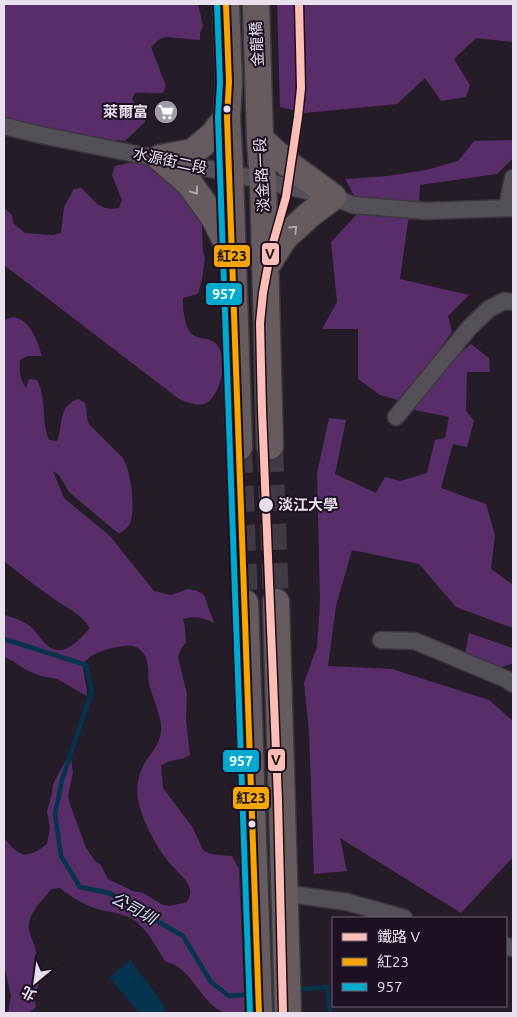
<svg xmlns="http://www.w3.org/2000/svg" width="517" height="1017" font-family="Ubuntu,'Noto Sans TC',sans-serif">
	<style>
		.forest { fill: #582d6a }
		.water { fill: #05344f }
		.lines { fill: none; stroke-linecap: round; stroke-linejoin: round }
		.stream { stroke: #05344f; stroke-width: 4.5 }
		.primary-tunnel { stroke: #413a45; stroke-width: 26; stroke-dasharray: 26 13; stroke-linecap: butt }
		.minor-casing { stroke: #3d383f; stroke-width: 19 }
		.primary-casing { stroke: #3d383f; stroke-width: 29 }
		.minor { stroke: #555057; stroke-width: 16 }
		.primary { stroke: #665c5f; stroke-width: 26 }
		.bus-1-casing { stroke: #1c1022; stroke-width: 10 }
		.bus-2-casing { stroke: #1c1022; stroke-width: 10 }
		.bus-1 { stroke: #f7a600; stroke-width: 6 }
		.bus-2 { stroke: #00a9ce; stroke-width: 6 }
		.rail-1-casing { stroke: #1c1022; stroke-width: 11 }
		.rail-1 { stroke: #febeb5; stroke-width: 8 }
		.oneway { stroke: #aea5ad }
		.bus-dot { fill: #e8e0ec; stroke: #1c1022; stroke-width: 2 }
		.labels { text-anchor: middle; stroke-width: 4; stroke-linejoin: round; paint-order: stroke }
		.street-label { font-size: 15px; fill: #e8e0ec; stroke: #1c1022 }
		.poi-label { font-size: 15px; font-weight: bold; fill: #e8e0ec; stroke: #1c1022; text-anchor: end }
		.stop-label { font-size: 15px; font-weight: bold; fill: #e8e0ec; stroke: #1c1022; text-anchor: start }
		.water-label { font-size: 16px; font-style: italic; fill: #d3e7f6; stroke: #1c1022 }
		.line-badge { stroke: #1c1022; stroke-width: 2 }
		.badge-label { font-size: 14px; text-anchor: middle; font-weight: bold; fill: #fff }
		.pale-badge-label { font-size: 14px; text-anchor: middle; font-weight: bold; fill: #111 }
	</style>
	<rect width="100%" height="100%" fill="#241d27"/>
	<!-- forest -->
	<path class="forest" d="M4 4H198L203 26 200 33V40L166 37 158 40 151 47 166 86 163 93C153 94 145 92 135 93L132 99C137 108 145 110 145 122L125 141 116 140 108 143 4 126Z
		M277 4H513V42L476 38 454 59 470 85 466 97 441 101 425 78 397 104 305 113 280 107Z
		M513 140V158L497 174 420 185 419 203 408 221 400 279 469 295 448 316 452 332 439 350 454 358 471 344 489 358 490 372H467L466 411 474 421 467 447 453 444 441 488 486 504 495 535 491 569 513 585V628L456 607 419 564 352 550 336 606 328 666 392 669 489 700 513 721V857L461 913 340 838 347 871 314 874 309 731 304 683 317 647 320 602 317 473 329 418 346 420 335 474 376 493 385 477 400 481 427 473 435 440 445 438 449 417 410 409 398 400 380 395 358 379V329H322L337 302 331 242 357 214 356 199 345 179 388 176 426 170 458 161 474 141Z
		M146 159 201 207 203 251 205 258 202 279 198 294 183 298C182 306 185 326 190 332 196 340 207 337 214 342 230 355 222 391 208 402 200 408 187 402 179 399L4 265V208L12 215 13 223 25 233 53 235 61 233 64 207 74 189 81 188C95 200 99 212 119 208L122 200 112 175 115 166Z
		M13 317C30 319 38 342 42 356H27L20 360C19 371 20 379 26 388L29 379 37 380C47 399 41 421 49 440L57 441C64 424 57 407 78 399L85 403C87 410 86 417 89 424L122 457C131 470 136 507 130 523 128 528 123 531 119 534L69 492 59 475 53 471 64 498 110 536 154 591 171 595 188 589 197 591 204 595 214 623C203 617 194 616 183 619L185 627 186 642 181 649 178 657 187 694 186 720 190 755C180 762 170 758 161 766L163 788 193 828 203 850 210 854 232 856 239 869 245 1013C239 1013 231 1015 225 1013 199 1003 193 967 166 962 157 949 150 934 138 923 126 912 108 913 94 908 83 904 68 895 60 888L51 889C43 901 27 913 29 929 30 937 35 944 36 952 37 963 35 973 39 984L34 999 36 1007 29 1013H8L11 996 4 965V838C19 856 25 861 47 844L50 828 47 812 52 793 53 784 70 753 73 773 68 796 70 804 86 848 95 861 101 865 108 879 133 891 143 893 163 905 170 906 187 902C190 896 192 891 188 884 183 875 174 869 168 861 156 846 146 827 140 808 135 792 137 775 146 761 152 752 160 743 161 731 163 719 152 697 149 684 148 676 149 665 146 658 145 654 139 648 136 647 126 642 89 652 84 663 81 670 88 686 87 696L57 679 41 676 26 670 13 661 4 657V615C13 617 24 621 32 628 38 634 44 644 51 648 66 656 81 638 90 628 81 614 67 608 54 599 37 587 20 574 4 561V320Z
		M469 633 512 648 513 645V663L500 668 465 653Z"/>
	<!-- water -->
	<path class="water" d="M130 960 165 1006 164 1013H139L109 977Z"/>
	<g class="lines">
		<!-- stream -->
		<path class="stream" d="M4 639 86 665 92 691 62 780 55 814 61 856 80 887 109 893 183 936 211 982 229 996 250 994
			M295 990 327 987 330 1013"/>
		<!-- primary-tunnel -->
		<path class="primary-tunnel" d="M270 446 276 602
			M239 447 245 603"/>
		<!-- minor casing -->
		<g class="minor-casing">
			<path id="minor" d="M4 126 41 135 230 173 333 197 353 205 426 211 513 208
				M507 207 513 178
				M396 417 470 327 489 309 504 301 513 302
				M381 640 415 641 506 679 513 684
				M283 893 347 902 404 918
				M506 946 513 948"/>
		</g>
		<!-- primary casing -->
		<g class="primary-casing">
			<path id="primary" d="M226 4 229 82 227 117 230 173 239 447
				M256 4 260 139 263 181 270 446
				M260 139 288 164 333 197 309 215 284 238 265 268
				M160 158 189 183 215 219 229 247
				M160 158 193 152 213 135 227 117
				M276 602 288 1013
				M245 603 259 1013"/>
		</g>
		<!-- minor -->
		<use href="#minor" class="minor"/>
		<!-- primary -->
		<use href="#primary" class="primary"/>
		<!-- bus-1 casing -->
		<g class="bus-1-casing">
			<path id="bus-1" d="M226 4 229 82 227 117 259 1013"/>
		</g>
		<!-- bus-2 casing -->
		<g class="bus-2-casing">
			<path id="bus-2" d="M217 4 220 82 218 117 250 1013"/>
		</g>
		<!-- bus-1 -->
		<use href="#bus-1" class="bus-1"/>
		<!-- bus-2 -->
		<use href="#bus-2" class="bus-2"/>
		<!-- rail-1 casing -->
		<g class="rail-1-casing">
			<path id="rail-1" d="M283 1013 278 800 262 411 260 323 263 293 271 250 286 197 298 117 301 88 299 4"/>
		</g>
		<!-- rail-1 -->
		<use href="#rail-1" class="rail-1"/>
	</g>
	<!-- one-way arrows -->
	<defs><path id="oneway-chevron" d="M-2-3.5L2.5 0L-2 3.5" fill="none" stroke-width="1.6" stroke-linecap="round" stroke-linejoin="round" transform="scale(1.25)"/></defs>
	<g class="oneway">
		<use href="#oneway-chevron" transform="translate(195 191) rotate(54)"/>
		<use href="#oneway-chevron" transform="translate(294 229) rotate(-44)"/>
	</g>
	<!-- icons -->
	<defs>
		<g id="supermarket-disc" transform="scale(1.25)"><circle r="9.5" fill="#a39ca7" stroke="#1c1022"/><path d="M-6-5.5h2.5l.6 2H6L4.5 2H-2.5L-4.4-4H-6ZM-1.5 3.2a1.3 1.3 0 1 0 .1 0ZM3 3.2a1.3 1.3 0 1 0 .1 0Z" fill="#fff"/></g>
	</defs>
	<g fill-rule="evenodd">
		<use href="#supermarket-disc" x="166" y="112"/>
	</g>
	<!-- markers -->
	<g class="bus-dot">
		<circle cx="227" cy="109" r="4.5"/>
		<circle cx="266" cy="505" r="8"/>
		<circle cx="252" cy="824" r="4.5"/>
	</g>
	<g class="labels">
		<!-- street labels -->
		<g class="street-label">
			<text transform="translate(257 44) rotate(-93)" y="5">金龍橋</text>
			<text transform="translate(170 161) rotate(12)" y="5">水源街二段</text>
			<text transform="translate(262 175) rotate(-93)" y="5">淡金路一段</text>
		</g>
		<!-- poi labels -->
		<g class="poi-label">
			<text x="148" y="117">萊爾富</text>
		</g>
		<!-- stop labels -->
		<g class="stop-label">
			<text x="278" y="510">淡江大學</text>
		</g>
		<!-- water labels -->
		<g class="water-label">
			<text transform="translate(134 908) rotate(29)" y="6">公司圳</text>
		</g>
	</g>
	<g class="line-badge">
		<rect x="261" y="242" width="19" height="24" rx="5" fill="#febeb5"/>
		<rect x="213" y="244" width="38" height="24" rx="5" fill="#f7a600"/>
		<rect x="205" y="282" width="38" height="24" rx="5" fill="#00a9ce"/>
		<rect x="267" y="748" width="19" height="24" rx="5" fill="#febeb5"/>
		<rect x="222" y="749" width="38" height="24" rx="5" fill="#00a9ce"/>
		<rect x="232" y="786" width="38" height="24" rx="5" fill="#f7a600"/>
	</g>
	<g class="badge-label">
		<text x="224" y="299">957</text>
		<text x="241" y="766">957</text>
	</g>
	<g class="pale-badge-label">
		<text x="270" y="259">V</text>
		<text x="232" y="261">紅23</text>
		<text x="276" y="765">V</text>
		<text x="251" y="803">紅23</text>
	</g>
	<!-- border -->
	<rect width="517" height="1017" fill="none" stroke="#e8e0ec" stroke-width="10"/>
	<!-- legend -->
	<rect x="332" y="917" width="175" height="90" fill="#1c1022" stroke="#6e6373"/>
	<rect x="342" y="933" width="25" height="8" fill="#febeb5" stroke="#6e6373"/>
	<text x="377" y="942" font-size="15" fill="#e8e0ec">鐵路 V</text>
	<rect x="342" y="958" width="25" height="8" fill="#f7a600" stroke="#6e6373"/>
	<text x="377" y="967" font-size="15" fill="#e8e0ec">紅23</text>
	<rect x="342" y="983" width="25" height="8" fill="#00a9ce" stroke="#6e6373"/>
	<text x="377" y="992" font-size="15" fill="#e8e0ec">957</text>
	<!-- north arrow -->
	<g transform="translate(35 982) rotate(209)" stroke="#1c1022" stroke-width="4" paint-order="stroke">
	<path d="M0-4L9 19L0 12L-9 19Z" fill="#e8e0ec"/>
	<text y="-8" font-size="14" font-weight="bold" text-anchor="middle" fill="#e8e0ec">北</text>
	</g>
</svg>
